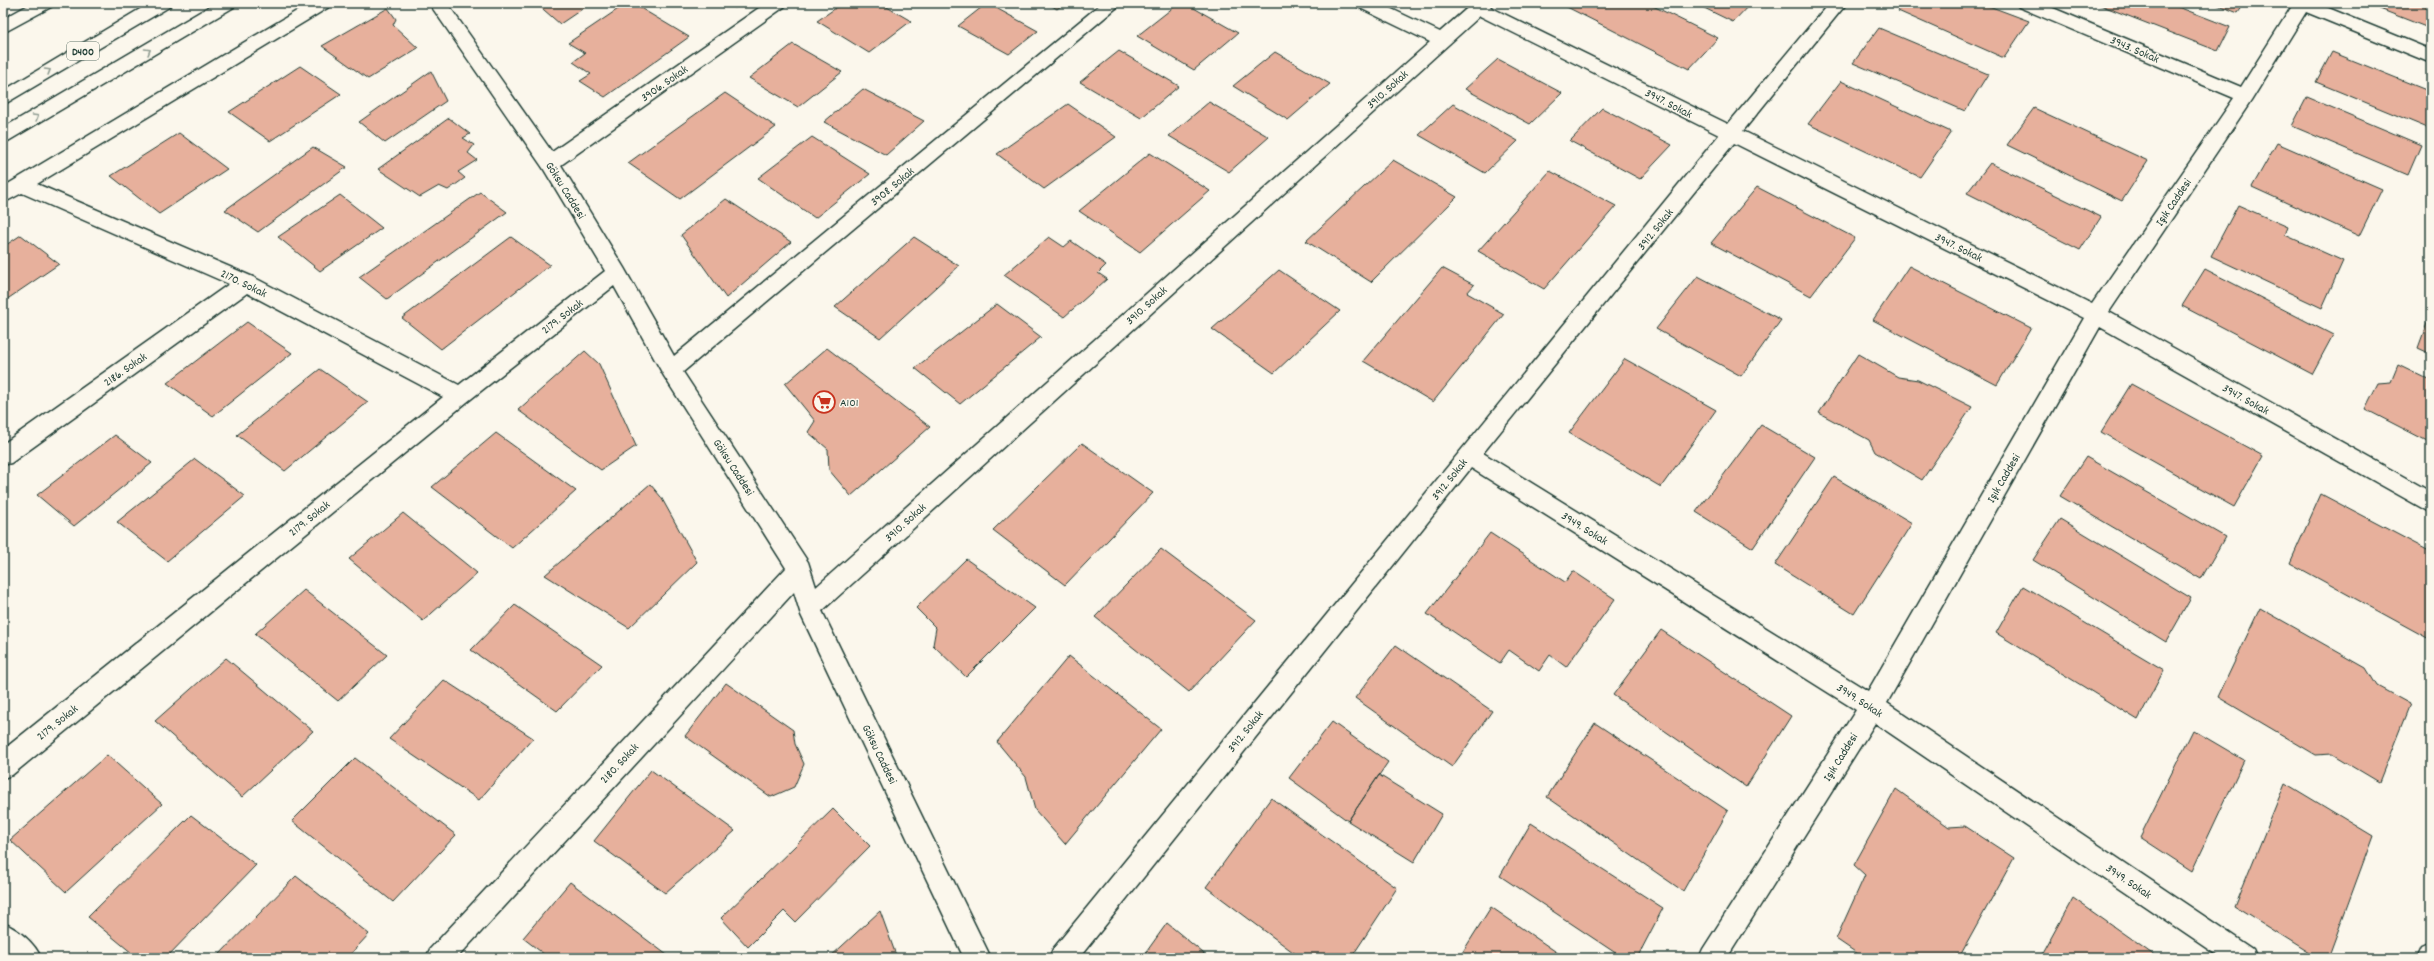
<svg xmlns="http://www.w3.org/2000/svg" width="2434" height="961" font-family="Dekko,sans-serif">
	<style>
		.building { fill: #e7b09c; stroke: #1f3d34 }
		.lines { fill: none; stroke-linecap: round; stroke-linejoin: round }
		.minor-casing { stroke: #1f3d34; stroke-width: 3 }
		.highway-casing { stroke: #1f3d34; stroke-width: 3 }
		.minor { fill: #fbf7ec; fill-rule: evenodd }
		.highway { fill: #fbf7ec; fill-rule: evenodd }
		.oneway { stroke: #8d9a90 }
		.labels { text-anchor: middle; stroke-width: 3; stroke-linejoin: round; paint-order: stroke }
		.shield { fill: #fbf7ec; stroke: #61756b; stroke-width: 1 }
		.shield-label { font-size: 11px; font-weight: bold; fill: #1f3d34 }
		.street-label { font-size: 12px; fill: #1f3d34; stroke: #fbf7ec }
		.poi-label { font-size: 12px; fill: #1f3d34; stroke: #fbf7ec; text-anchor: start }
	</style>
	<rect width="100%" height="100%" fill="#fbf7ec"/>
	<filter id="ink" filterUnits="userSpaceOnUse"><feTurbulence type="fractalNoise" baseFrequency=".025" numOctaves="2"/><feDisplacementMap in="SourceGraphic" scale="8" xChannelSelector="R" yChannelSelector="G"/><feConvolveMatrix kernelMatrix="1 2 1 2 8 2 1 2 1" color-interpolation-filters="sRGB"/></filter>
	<g filter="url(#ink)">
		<!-- building -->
		<path class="building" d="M536 3H591L560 24Z
			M627 3H632L689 37 605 97 580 81 591 74 573 62 585 53 568 43Z
			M726 3H743L735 8Z
			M843 3H880L911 21 869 53 817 21Z
			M987 3 1038 31 1009 54 958 26Z
			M1047 3H1065L1057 9Z
			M1179 3H1185L1238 33 1194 70 1137 36Z
			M1565 3H1647L1718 38 1689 69 1563 5Z
			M1694 3H1751L1733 22Z
			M1904 3H1981L2029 21 2004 58 1898 11Z
			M2095 3H2168L2230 27 2218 51Z
			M2213 3H2245L2238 13Z
			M2431 3V29L2367 4V3Z
			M388 8 396 19 393 25 418 48 368 79 322 46Z
			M1879 28 1988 74 1965 111 1853 63Z
			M793 44 842 72 798 107 749 78Z
			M1119 51 1179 86 1141 118 1080 82Z
			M1275 52 1330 84 1288 120 1233 86Z
			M2332 52 2431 92 2430 129 2316 82Z
			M1498 59 1562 93 1530 124 1465 89Z
			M300 66 341 94 270 141 229 112Z
			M431 71 446 101 385 143 359 122Z
			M1841 81 1951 132 1920 177 1808 124Z
			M863 89 924 121 886 155 824 122Z
			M725 93 776 127 680 199 628 163Z
			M2307 97 2421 145 2408 175 2292 126Z
			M1209 102 1269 137 1229 172 1169 136Z
			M1068 104 1116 137 1044 189 997 154Z
			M1453 104 1518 141 1485 173 1419 135Z
			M1602 108 1672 145 1640 179 1570 141Z
			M2034 108 2148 161 2122 201 2007 145Z
			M449 118 470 134 463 138 474 145 468 153 477 160 458 172 465 178 448 190 439 186 420 197 378 169Z
			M179 133 227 169 159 214 111 176Z
			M812 137 870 174 815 218 758 178Z
			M2277 143 2382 189 2359 236 2252 187Z
			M313 147 347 167 258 232 225 210Z
			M1150 153 1210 191 1140 252 1079 211Z
			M1393 160 1457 197 1371 282 1306 241Z
			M1990 163 2101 217 2080 250 1967 193Z
			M1550 171 1616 206 1544 289 1478 251Z
			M1757 187 1855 238 1811 296 1711 243Z
			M480 192 507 212 387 299 359 277Z
			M340 195 382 228 320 271 278 237Z
			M726 199 791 242 726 298 681 235Z
			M2238 205 2288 227 2285 235 2343 261 2322 308 2211 256Z
			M21 235 59 264 3 302V247Z
			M511 237 550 265 441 349 402 318Z
			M914 237 959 266 880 338 835 307Z
			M1049 237 1064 247 1071 241 1106 265 1098 273 1107 279 1064 317 1004 275Z
			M1909 266 2031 328 1997 385 1873 320Z
			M1442 268 1474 285 1467 293 1504 314 1433 402 1363 361Z
			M2205 269 2333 335 2312 374 2182 306Z
			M1279 270 1340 311 1274 373 1212 329Z
			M1698 276 1781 320 1741 376 1656 329Z
			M997 304 1041 337 960 404 915 368Z
			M2430 315H2431V354L2418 348Z
			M247 322 292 353 213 416 167 383Z
			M827 348 930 427 851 496 829 470 828 449 808 432 815 421 785 384Z
			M585 351 599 364 636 446 601 470 518 410Z
			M1858 354 1898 377 1918 380 1972 407 1922 480 1875 452 1869 440 1819 413Z
			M1625 359 1716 410 1661 487 1569 433Z
			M2398 365 2431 381V443L2365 409 2378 383 2391 382Z
			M320 369 368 402 285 471 237 435Z
			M2131 384 2263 456 2234 507 2101 432Z
			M1761 425 1815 457 1753 548 1696 512Z
			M496 433 576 491 512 548 432 487Z
			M115 435 152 463 74 526 37 495Z
			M1082 443 1153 493 1065 585 993 530Z
			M2086 457 2225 537 2201 579 2060 496Z
			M195 459 245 496 167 561 117 522Z
			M1834 477 1912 523 1854 614 1775 565Z
			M650 484 661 497 697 562 629 628 545 575Z
			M2321 494 2431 552V640L2290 563Z
			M403 513 477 573 423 621 349 559Z
			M2060 519 2191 598 2166 642 2033 560Z
			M1490 533 1565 582 1573 571 1615 599 1566 667 1550 655 1539 671 1509 650 1500 663 1427 614Z
			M1161 549 1256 620 1189 692 1095 617Z
			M966 559 1035 608 966 677 933 645 936 628 916 608Z
			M2023 586 2164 670 2138 720 1996 633Z
			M304 590 387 655 338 701 255 634Z
			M515 605 602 665 557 711 471 650Z
			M2260 608 2366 668 2377 686 2410 704 2379 782 2332 754 2316 755 2218 697Z
			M1661 630 1791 716 1746 787 1613 695Z
			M1396 645 1492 711 1452 767 1355 698Z
			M1069 656 1161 729 1065 844 1035 810 1026 777 997 742Z
			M226 658 313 731 242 797 155 721Z
			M444 680 533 738 479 800 389 739Z
			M726 683 793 730 795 744 804 764 794 787 771 797 685 736Z
			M1332 722 1388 762 1348 821 1289 778Z
			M1595 723 1728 811 1683 891 1547 797Z
			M2193 730 2244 760 2192 871 2140 837Z
			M107 755 162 804 66 892 10 840Z
			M355 758 456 835 393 902 292 821Z
			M651 770 735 831 665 893 594 841Z
			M1379 775 1442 814 1414 862 1348 821Z
			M2285 783 2373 836 2328 958H2318L2235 906Z
			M1896 789 1949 827 1965 826 2014 858 1961 954 1944 958H1864L1836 939 1865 875 1854 865Z
			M1271 798 1397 888 1351 958H1301L1206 887Z
			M833 809 870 846 795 922 784 911 748 947 721 918Z
			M191 815 256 865 166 958H138L88 917Z
			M1531 823 1663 908 1637 958H1623L1500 876Z
			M296 876 369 934 347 958H216Z
			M570 882 671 958H549L523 938Z
			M2073 898 2158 958H2040Z
			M1491 907 1565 958H1459Z
			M880 911 897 958H829Z
			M1167 923 1209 958H1142Z"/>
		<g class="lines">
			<!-- minor casing -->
			<g class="minor-casing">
				<path id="minor" d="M310 3H332L329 7 37 184 253 277 459 385 605 271 543 168 429 3H447L552 152 766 3H787L784 7 561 165 624 268 674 356 1102 3H1122L683 372 808 562 816 587 1430 42 1358 7 1355 3H1379L1440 32 1473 3H1493L1490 7 1728 124 1829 3H1847L1743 131 2092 304 2234 98 2019 7 2016 3H2041L2241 87 2294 3H2316L2431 50V63L2306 12 2251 101 2109 312 2431 492V513L2100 327 1887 703 2253 949 2257 958H2221L1875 723 1727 958H1699L1703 949 1856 710 1471 468 1079 958H1049L1053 949 1719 135 1480 16 822 611 991 958H964L801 615 794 592 457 958H426L430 949 786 568 664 376 614 286 467 402 12 775 3 778V750L443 397 247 293 11 463 3 465V444L229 284 22 193 3 203V187ZM1734 143 2084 318 1868 691 1483 453Z
					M3 923C18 929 35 943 41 958H8L3 954Z
					M2431 943V958H2417L2422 947Z"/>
			</g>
			<!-- highway casing -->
			<g class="highway-casing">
				<path id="highway" d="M32 3H54L51 7 3 33V19Z
					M150 3H172L169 7 3 105V91Z
					M215 3H237L234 7 3 144V128Z"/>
			</g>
			<!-- minor -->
			<use href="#minor" class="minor"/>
			<!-- highway -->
			<use href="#highway" class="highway"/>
		</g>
		<!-- one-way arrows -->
		<defs><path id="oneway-chevron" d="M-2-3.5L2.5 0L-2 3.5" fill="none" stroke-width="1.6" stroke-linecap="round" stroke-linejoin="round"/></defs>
		<g class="oneway">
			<use href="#oneway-chevron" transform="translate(148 51) rotate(-31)"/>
			<use href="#oneway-chevron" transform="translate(48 71) rotate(-31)"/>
			<use href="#oneway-chevron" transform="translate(36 117) rotate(-31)"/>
		</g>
	</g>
	<!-- icons -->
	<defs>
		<g id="supermarket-ring" transform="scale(1.15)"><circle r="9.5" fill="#fbf7ec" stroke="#c8321e" stroke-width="1.5"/><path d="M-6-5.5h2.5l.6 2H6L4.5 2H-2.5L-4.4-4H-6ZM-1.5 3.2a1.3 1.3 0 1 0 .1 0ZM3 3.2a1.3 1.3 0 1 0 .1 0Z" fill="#c8321e"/></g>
	</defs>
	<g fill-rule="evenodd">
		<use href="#supermarket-ring" x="824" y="402"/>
	</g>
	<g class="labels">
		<!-- shield labels -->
		<rect class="shield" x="67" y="42" width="32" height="18" rx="3"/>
		<g class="shield-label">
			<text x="83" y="55">D400</text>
		</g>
		<!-- street labels -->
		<g class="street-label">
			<text transform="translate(2135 49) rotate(23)" y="4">3943. Sokak</text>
			<text transform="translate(664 83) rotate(-35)" y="4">3906. Sokak</text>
			<text transform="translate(1387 89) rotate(-42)" y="4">3910. Sokak</text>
			<text transform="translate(1669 103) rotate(27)" y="4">3947. Sokak</text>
			<text transform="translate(892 186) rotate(-40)" y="4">3908. Sokak</text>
			<text transform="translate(566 190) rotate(58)" y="4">Göksu Caddesi</text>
			<text transform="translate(2173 202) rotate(-56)" y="4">Işık Caddesi</text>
			<text transform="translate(1655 229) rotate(-51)" y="4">3912. Sokak</text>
			<text transform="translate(1959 247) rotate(26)" y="4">3947. Sokak</text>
			<text transform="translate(244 283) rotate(26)" y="4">2170. Sokak</text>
			<text transform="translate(1146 305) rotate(-42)" y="4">3910. Sokak</text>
			<text transform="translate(562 316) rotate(-38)" y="4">2179. Sokak</text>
			<text transform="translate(125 369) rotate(-35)" y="4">2186. Sokak</text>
			<text transform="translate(2246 399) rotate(29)" y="4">3947. Sokak</text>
			<text transform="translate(734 467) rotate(57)" y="4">Göksu Caddesi</text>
			<text transform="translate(2003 478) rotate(-60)" y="4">Işık Caddesi</text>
			<text transform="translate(1449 479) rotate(-51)" y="4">3912. Sokak</text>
			<text transform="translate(309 518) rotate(-39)" y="4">2179. Sokak</text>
			<text transform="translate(905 522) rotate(-42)" y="4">3910. Sokak</text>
			<text transform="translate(1585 528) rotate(32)" y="4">3949. Sokak</text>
			<text transform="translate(1860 700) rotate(33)" y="4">3949. Sokak</text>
			<text transform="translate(57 722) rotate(-39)" y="4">2179. Sokak</text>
			<text transform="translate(1245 731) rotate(-51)" y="4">3912. Sokak</text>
			<text transform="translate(880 754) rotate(64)" y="4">Göksu Caddesi</text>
			<text transform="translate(1840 757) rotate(-58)" y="4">Işık Caddesi</text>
			<text transform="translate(619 763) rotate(-47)" y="4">2180. Sokak</text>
			<text transform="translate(2129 881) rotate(34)" y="4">3949. Sokak</text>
		</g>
		<!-- poi labels -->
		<g class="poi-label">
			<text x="840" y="406">A101</text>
		</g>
	</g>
	<!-- margin -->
	<rect width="2434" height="961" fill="none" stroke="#fbf7ec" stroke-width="16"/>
	<rect x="8" y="8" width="2418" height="945" fill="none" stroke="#1f3d34" stroke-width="1.5" filter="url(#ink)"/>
</svg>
